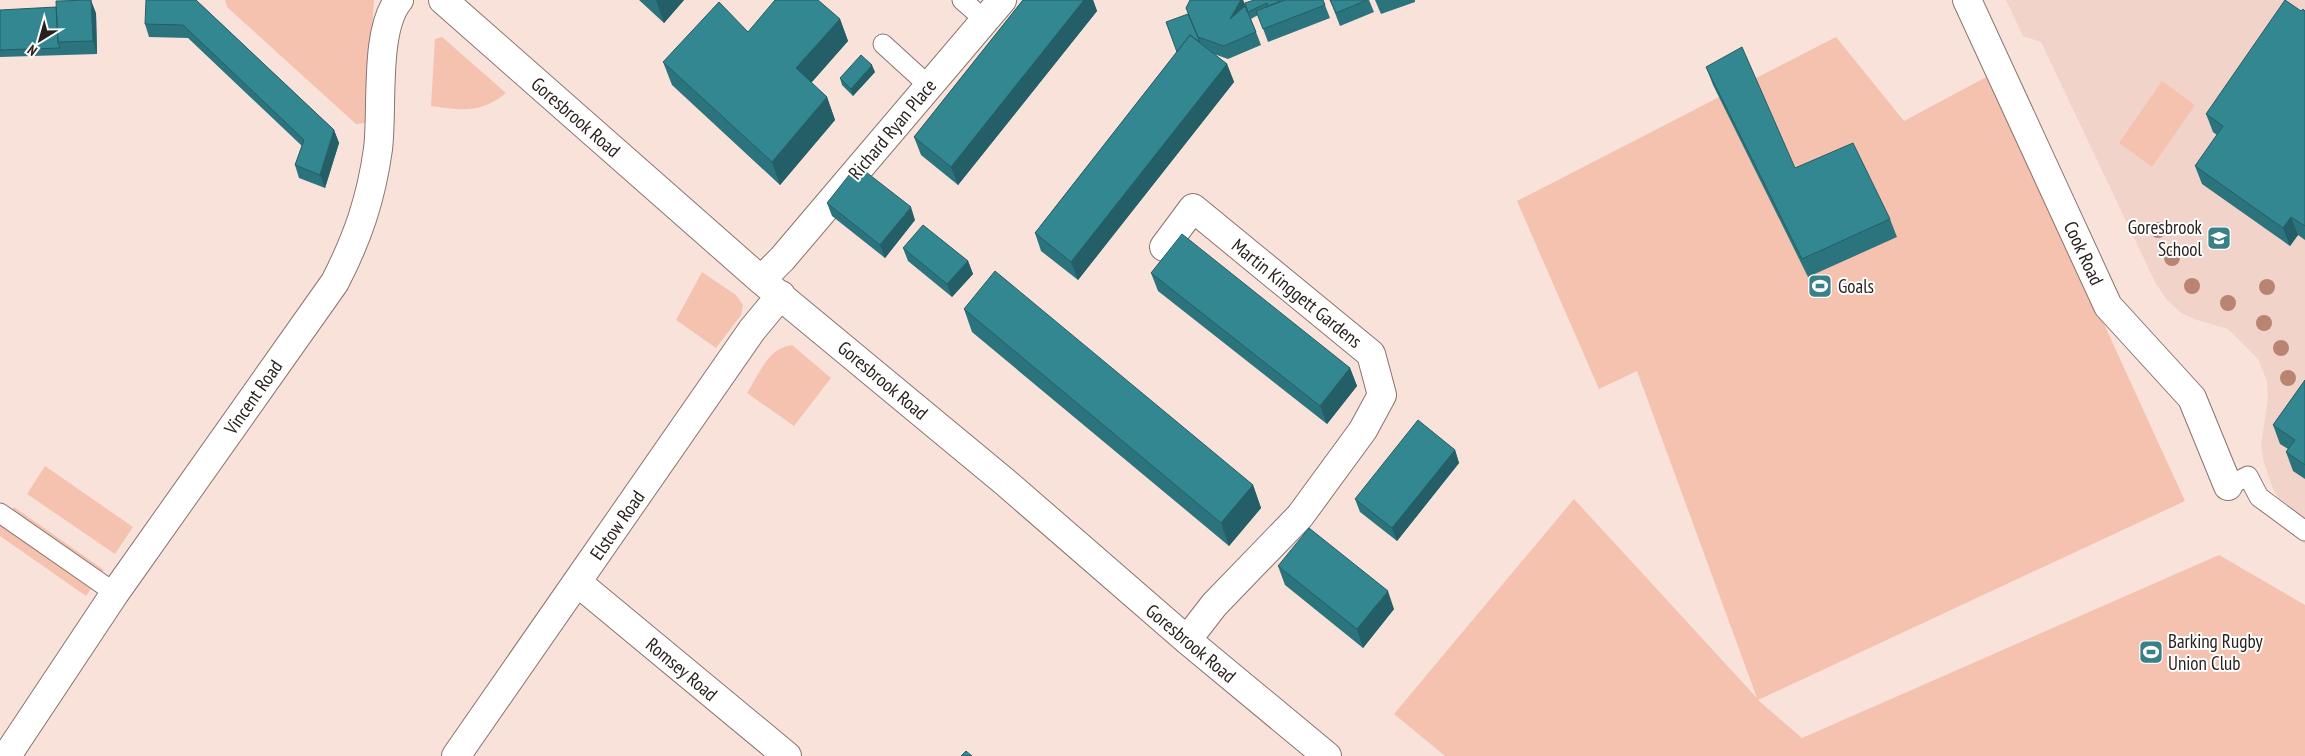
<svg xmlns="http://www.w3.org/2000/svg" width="2305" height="756" font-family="'PT Sans Narrow',sans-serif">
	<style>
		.built { fill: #f2d3c9 }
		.green { fill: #f6c2b0 }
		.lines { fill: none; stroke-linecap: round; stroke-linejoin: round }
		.service-casing { stroke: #89746e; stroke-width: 21 }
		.minor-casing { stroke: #89746e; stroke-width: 30 }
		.service { stroke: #fff; stroke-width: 19 }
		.minor { stroke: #fff; stroke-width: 28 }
		.tree { fill: #b98572 }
		.wall { fill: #2c747d }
		.shaded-wall { fill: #245e66 }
		.building { fill: #338791; stroke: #245e66 }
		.labels { text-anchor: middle; stroke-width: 4; stroke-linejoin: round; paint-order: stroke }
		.street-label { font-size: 19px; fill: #29211e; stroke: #fff }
		.poi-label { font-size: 19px; fill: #29211e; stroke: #fff; text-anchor: start }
	</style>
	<rect width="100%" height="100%" fill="#f9e2da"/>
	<!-- built -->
	<path class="built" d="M2006 0H2305V544L2300 541 2272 486 2264 463 2261 445 2268 399 2267 381 2258 359 2228 329 2197 320 2181 313 2166 299 2155 282 2041 42 2023 36Z"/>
	<!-- green -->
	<path class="green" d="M225 0H374L366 123 356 124 227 7Z
		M442 37 449 43 506 93C481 114 461 110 431 106L435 39Z
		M1836 37 1904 121 1990 75 2185 501 1758 700 1802 738 2219 555 2305 605V756H1445L1394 714 1574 499 1757 698 1637 371 1599 389 1517 201Z
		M2162 81 2195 105 2152 167 2119 143Z
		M702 272 736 295 743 305 741 315 716 348 676 320Z
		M792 345 831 378 794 426 747 393C759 374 768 348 792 345Z
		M45 466 133 527 115 554 27 494Z
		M14 507 104 570 86 596 0 536V526Z"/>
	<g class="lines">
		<!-- service casing -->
		<g class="service-casing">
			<path id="service" d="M962 0 985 20
				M883 44 929 86
				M2228 486 2248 476 2259 497 2305 531
				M0 513 115 593"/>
		</g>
		<!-- minor casing -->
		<g class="minor-casing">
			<path id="minor" d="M443 0 761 280 1005 482 1187 640 1327 756
				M1967 0 2108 306 2192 398 2228 486
				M1164 247 1193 208 1371 354 1382 395 1363 430 1300 516 1214 605 1187 640
				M761 280 782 259 1002 0
				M577 582 787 756
				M10 756V751L115 593 335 282C358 237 371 199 378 149 383 109 374 30 399 0
				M456 756 752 330 781 295"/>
		</g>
		<!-- service -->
		<use href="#service" class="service"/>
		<!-- minor -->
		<use href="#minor" class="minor"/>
	</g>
	<!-- trees -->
	<g class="tree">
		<circle cx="2158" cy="230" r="8"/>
		<circle cx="2172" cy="258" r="8"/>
		<circle cx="2192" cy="286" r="8"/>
		<circle cx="2267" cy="287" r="8"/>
		<circle cx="2228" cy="303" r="8"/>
		<circle cx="2264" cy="323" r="8"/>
		<circle cx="2281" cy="348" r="8"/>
		<circle cx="2288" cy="378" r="8"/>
	</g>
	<!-- wall -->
	<path class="wall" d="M196 0 334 130 339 143 325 188 299 178 295 165 302 146 188 38 149 37 145 24Z
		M639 0H684L664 23Z
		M1023 0H1093L1097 11 958 185 921 155 914 137Z
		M1190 0H1243L1246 6 1254 0H1323L1330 18 1268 42 1258 15 1251 19 1261 45 1228 59 1214 54 1227 64 1234 82 1078 280 1041 251 1035 233 1177 52 1188 14Z
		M1330 0H1369L1374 12 1340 26Z
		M1375 0H1415V2L1381 14Z
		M0 10 96 13 97 54 0 57Z
		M2301 11H2305V240L2298 235 2290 246 2202 184 2195 166 2217 135 2213 132 2206 114Z
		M840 19 848 41 811 83 827 97 835 120 780 185 672 85 663 62 748 32Z
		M1706 67 1795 168 1890 219 1897 237 1808 277 1713 85Z
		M875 72 853 96 842 85 840 78Z
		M827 203 915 220 885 258 832 216Z
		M903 248 968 261 973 274 952 297 908 261Z
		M1151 273 1350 368 1357 386 1327 424 1158 291Z
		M964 309 1253 485 1261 508 1229 546 972 332Z
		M2305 380V479L2293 471 2286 452 2288 449 2280 444 2273 425Z
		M1455 450 1459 463 1397 541 1360 512 1355 499Z
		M1278 566 1394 609 1363 648 1285 585Z"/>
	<!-- shaded-wall -->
	<path class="shaded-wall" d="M91 0 96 13 97 54 93 41Z
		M656 0H684L664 23Z
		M1084 0H1093L1097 11 958 185 951 167Z
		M1241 0H1243L1247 10 1230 19Z
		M840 19 848 41 804 91 796 68Z
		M1227 64 1234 82 1078 280 1071 262Z
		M872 65 875 72 853 96 851 89Z
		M827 97 835 120 780 185 772 162Z
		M334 130 339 143 325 188 320 175Z
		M911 207 915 220 885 258 880 245Z
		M2291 217 2298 235 2290 246 2283 228Z
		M968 261 973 274 952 297 947 284Z
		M1350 368 1357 386 1327 424 1320 406Z
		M1455 450 1459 463 1397 541 1392 528Z
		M1253 485 1261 508 1229 546 1221 523Z
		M1388 591 1394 609 1363 648 1357 629Z"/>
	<!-- building -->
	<path class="building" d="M91 0 93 41 58 42 56 1Z
		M146 0H196L334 130 320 175 295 165 304 140 183 25 145 24Z
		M775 0H818L840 19 796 68 827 97 772 162 663 62 719 2 748 32Z
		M1023 0H1084L951 167 914 137Z
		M1190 0H1241L1230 19 1245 6 1256 32 1224 46 1198 37 1186 8Z
		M1254 0H1278L1279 2 1268 6 1267 3 1248 12 1245 3Z
		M1285 0H1323L1325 5 1263 29 1256 11Z
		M1330 0H1367L1336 13Z
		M2285 0 2301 11 2303 9 2305 11V226L2291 217 2283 228 2195 166 2223 126 2206 114Z
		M56 7 58 42 60 48 0 50V10Z
		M1188 14 1200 42 1190 35 1177 52 1166 22Z
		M1190 35 1227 64 1071 262 1035 233Z
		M1742 47 1795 168 1853 143 1890 219 1802 259 1706 67Z
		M861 55 872 65 851 89 840 78Z
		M857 165 911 207 880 245 827 203Z
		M923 225 968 261 947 284 903 248Z
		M1182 234 1350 368 1320 406 1151 273Z
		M995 271 1253 485 1221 523 964 309Z
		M2305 380V465L2286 452 2295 440 2273 425Z
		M1418 420 1455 450 1392 528 1355 499Z
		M1309 528 1388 591 1357 629 1278 566Z
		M966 751 972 756H961Z"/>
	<!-- icons -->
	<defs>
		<g id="school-square" transform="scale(1.25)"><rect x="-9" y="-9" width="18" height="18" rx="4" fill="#398089" stroke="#fff"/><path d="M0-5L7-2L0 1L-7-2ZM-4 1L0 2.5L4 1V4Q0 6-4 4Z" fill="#fff"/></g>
		<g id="stadium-square" transform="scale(1.25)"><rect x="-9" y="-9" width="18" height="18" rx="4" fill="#398089" stroke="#fff"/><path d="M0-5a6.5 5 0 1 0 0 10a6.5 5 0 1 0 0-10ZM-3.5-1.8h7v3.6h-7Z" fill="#fff"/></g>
	</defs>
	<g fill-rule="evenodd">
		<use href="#school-square" x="2219" y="238"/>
		<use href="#stadium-square" x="1820" y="286"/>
		<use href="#stadium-square" x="2151" y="652"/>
	</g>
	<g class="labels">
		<!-- street labels -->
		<g class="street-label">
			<text transform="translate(576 117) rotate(41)" y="7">Goresbrook Road</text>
			<text transform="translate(892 129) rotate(-50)" y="7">Richard Ryan Place</text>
			<text transform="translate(2084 253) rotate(65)" y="7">Cook Road</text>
			<text transform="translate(1297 293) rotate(39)" y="7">Martin Kinggett Gardens</text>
			<text transform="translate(883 380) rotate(40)" y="7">Goresbrook Road</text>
			<text transform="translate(253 397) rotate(-55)" y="7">Vincent Road</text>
			<text transform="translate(617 525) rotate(-55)" y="7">Elstow Road</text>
			<text transform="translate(1191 643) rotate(40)" y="7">Goresbrook Road</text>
			<text transform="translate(682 669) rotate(40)" y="7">Romsey Road</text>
		</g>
		<!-- poi labels -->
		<g class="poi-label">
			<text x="2202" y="234" text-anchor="end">Goresbrook<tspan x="2202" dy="22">School</tspan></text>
			<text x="1838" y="293">Goals</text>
			<text x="2168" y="648">Barking Rugby<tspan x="2168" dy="22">Union Club</tspan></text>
		</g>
	</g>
	<!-- north arrow -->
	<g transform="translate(40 40) rotate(217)" stroke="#ffffff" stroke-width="4" paint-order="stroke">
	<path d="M0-4L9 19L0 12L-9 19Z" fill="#29211e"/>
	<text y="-8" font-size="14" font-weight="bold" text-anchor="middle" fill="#29211e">N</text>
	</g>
</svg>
